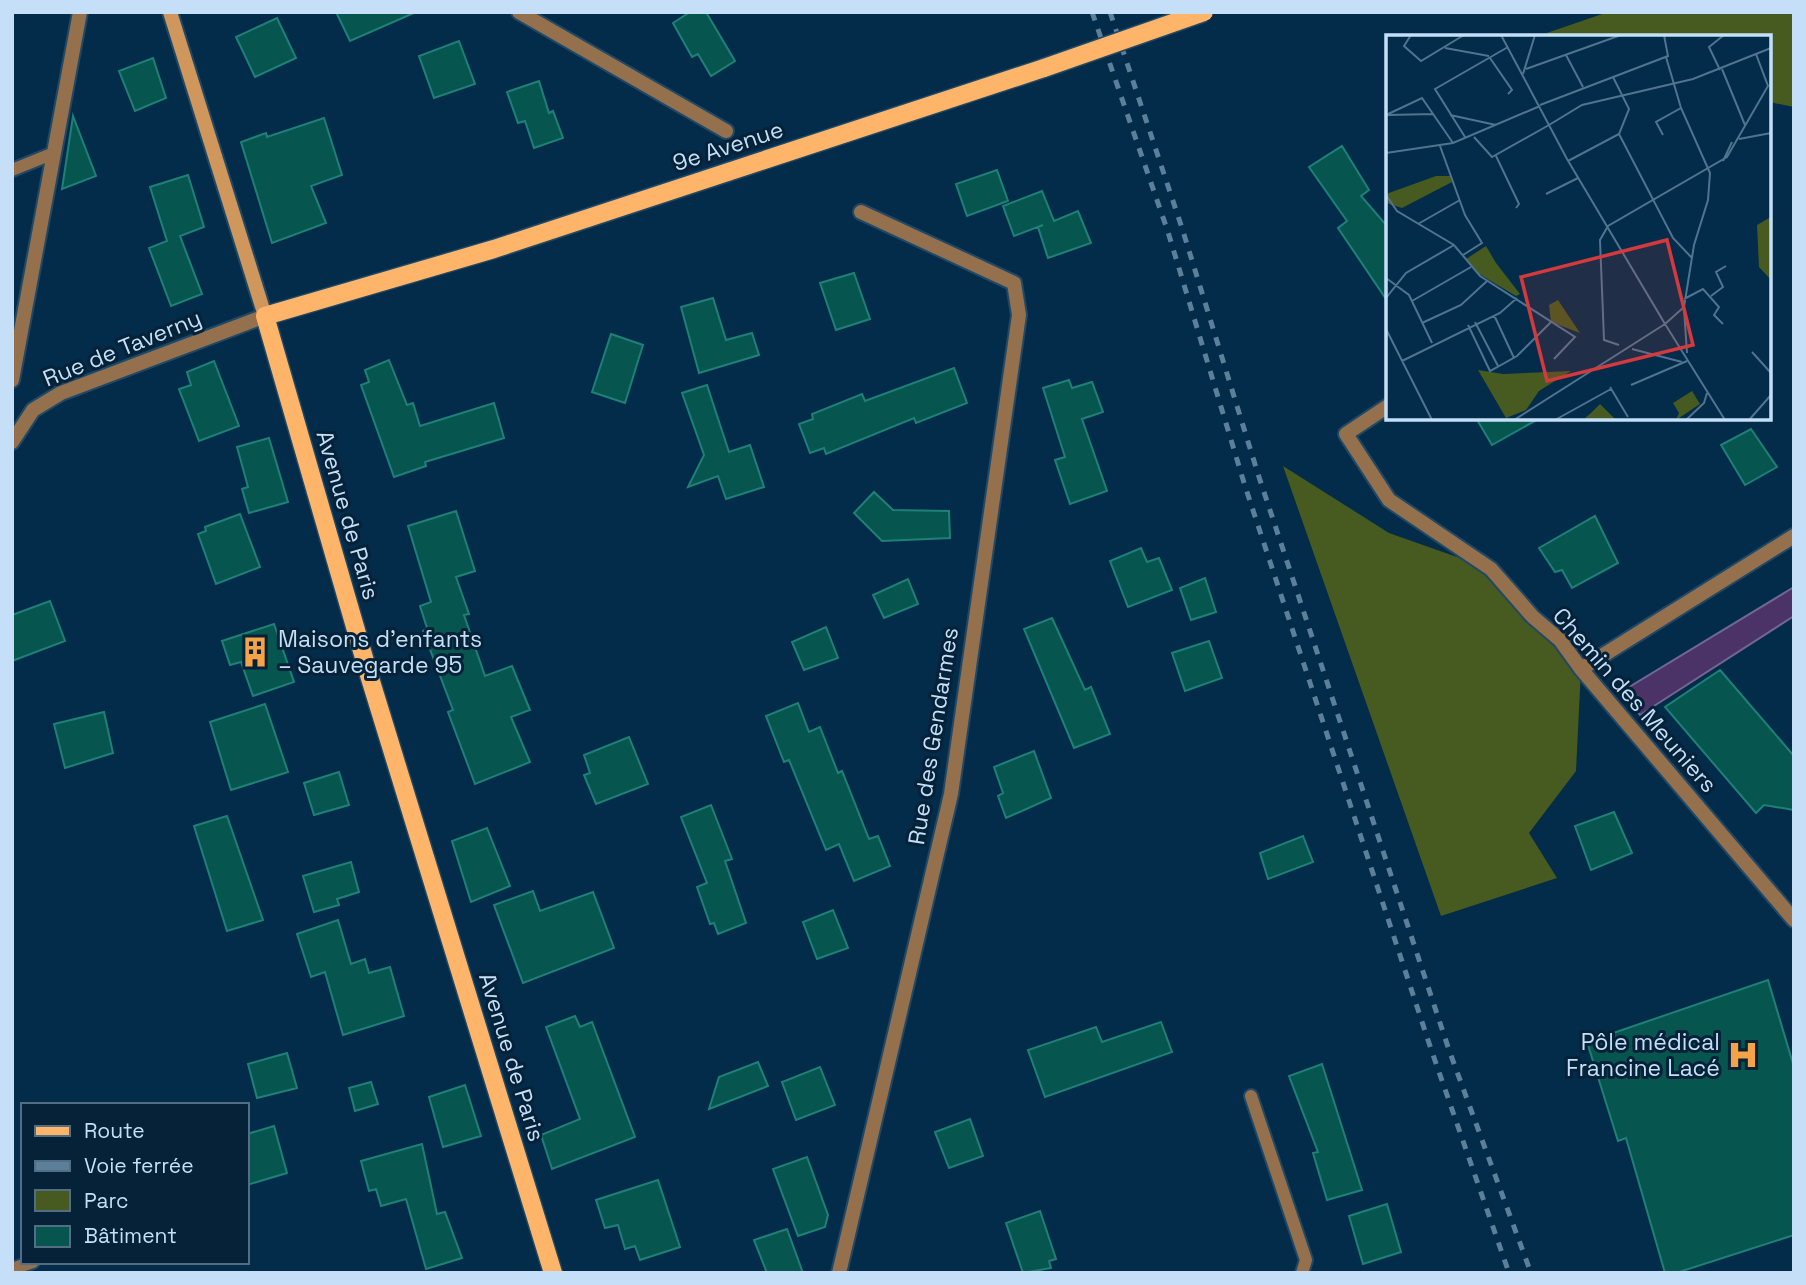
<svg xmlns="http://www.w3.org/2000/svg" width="1806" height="1285" font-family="'Space Grotesk',sans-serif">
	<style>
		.green { fill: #475a1f }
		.water { fill: #4c3367; stroke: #706792; stroke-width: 2 }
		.building { fill: #06564f; stroke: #1f8077; stroke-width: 2 }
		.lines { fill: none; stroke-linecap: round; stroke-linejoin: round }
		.lane-casing { stroke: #214966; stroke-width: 16 }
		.street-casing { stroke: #214966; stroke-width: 18 }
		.secondary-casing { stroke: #214966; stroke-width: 18 }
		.primary-casing { stroke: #214966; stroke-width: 21 }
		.lane { stroke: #94704d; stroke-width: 12 }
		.street { stroke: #94704d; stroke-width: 14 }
		.secondary { stroke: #d0975d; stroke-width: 14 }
		.primary { stroke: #ffb569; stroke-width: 18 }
		.rail { stroke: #5c7f9a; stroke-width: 5; stroke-dasharray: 9 9; stroke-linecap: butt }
		.primary-bridge-casing { stroke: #214966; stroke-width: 21; stroke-linecap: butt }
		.primary-bridge { stroke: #ffb569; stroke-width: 18 }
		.labels { text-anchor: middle; stroke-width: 6; stroke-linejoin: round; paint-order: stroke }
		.street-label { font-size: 23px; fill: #c4dff7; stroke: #062238 }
		.poi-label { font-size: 23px; fill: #c4dff7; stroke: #062238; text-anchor: start }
		.inset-road { fill: none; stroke: #50748f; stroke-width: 2 }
		.view { fill: #d43a3d; fill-opacity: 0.15; stroke: #d43a3d; stroke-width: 3.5 }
		.inset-edge { fill: none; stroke: #c4dff7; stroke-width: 3.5 }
	</style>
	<rect width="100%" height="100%" fill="#022c4a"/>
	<!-- green -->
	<path class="green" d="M1608 12H1794V107L1769 102V37H1535Z
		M1283 466 1389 533 1491 569 1581 669 1576 771 1529 833 1557 878 1441 916Z"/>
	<!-- water -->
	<path class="water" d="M1794 587V616L1640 715 1621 692Z"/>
	<!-- building -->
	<path class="building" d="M336 12H416L350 41Z
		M690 12H706L735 61 711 76 698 54 692 57 673 23Z
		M277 18 296 58 255 77 236 37Z
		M459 41 475 84 434 98 419 56Z
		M153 58 166 98 135 111 119 71Z
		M539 81 549 113 553 111 563 138 534 148 525 121 518 123 507 92Z
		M73 116 96 176 62 189Z
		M324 118 342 175 311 186 326 223 272 243 241 142 266 133 267 137Z
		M1342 146 1369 190 1361 196 1388 227V302L1338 228 1347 221 1309 167Z
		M997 170 1008 201 967 216 956 184Z
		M188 175 204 227 180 236 202 294 171 306 149 248 167 241 150 187Z
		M1042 191 1054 221 1078 211 1091 243 1048 258 1038 227 1043 225 1014 236 1003 206Z
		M854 273 870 319 836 330 820 283Z
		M713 298 726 340 752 333 759 355 699 373 681 307Z
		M611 334 643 345 625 403 592 392Z
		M389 360 407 405 413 403 420 426 494 403 504 438 425 462 426 466 394 477 361 385 369 382 365 370Z
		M214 361 239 426 199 441 179 389 191 385 187 372Z
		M954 368 967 403 916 423 914 418 826 454 824 448 810 453 799 424 813 419 812 414 862 394 865 401Z
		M1069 380 1072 388 1092 382 1103 412 1082 419 1107 491 1070 504 1055 460 1065 457 1043 388Z
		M707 385 729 452 750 445 764 487 726 499 718 476 688 487 704 455 682 393Z
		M1476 418H1540L1492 445Z
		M1751 429 1777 467 1745 485 1721 445Z
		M269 438 288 502 249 513 242 489 248 487 237 447Z
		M874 492 893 510 949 511 950 538 882 541 854 513Z
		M456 511 475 571 456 577 469 614 464 615 485 676 512 666 530 710 511 717 530 762 475 784 448 712 453 710 423 631 427 628 420 606 431 602 408 526Z
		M240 514 260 567 216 584 198 534 206 531 205 527Z
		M1595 516 1618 563 1572 588 1562 570 1555 572 1539 548Z
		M1141 548 1147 562 1159 558 1172 590 1128 607 1110 561Z
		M1205 578 1216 612 1191 620 1180 588Z
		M908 579 918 604 884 618 873 595Z
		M50 601 65 641 12 661V615Z
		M1052 618 1085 690 1091 687 1110 734 1074 748 1024 629Z
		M274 624 294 682 253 696 241 662 230 665 222 641Z
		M826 627 838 658 804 670 792 642Z
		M1209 641 1222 678 1185 691 1172 653Z
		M1720 670 1794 756V810L1764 805 1756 813 1665 707Z
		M798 703 809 732 820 727 838 773 842 771 869 839 878 836 890 866 854 881 839 844 826 850 789 760 784 762 766 716Z
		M265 704 288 772 231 790 210 722Z
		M104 712 113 753 65 768 54 724Z
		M629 737 648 784 596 804 584 775 590 773 584 755Z
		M1034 751 1051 798 1006 818 998 796 1003 793 994 767Z
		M339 772 349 805 314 815 304 783Z
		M711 805 732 859 725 861 746 923 718 934 714 923 710 924 697 887 707 883 681 817Z
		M1614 812 1632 853 1591 870 1575 826Z
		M227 816 263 920 227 931 194 826Z
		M487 828 510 886 471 902 452 841Z
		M1303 836 1313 862 1268 879 1260 853Z
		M351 862 359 892 337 899 339 905 314 912 303 876Z
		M533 891 540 911 593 892 614 948 523 983 494 905Z
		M833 910 848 948 817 959 803 922Z
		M338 920 351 964 365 959 369 973 390 967 404 1016 343 1035 325 972 311 977 297 934Z
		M1768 980 1794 1067V1235L1676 1273H1665L1626 1138 1618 1141 1587 1042Z
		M575 1016 580 1027 592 1022 635 1137 552 1169 541 1135 580 1119 546 1027Z
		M1161 1022 1172 1052 1045 1097 1028 1050 1096 1027 1102 1042Z
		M287 1053 297 1088 257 1098 248 1064Z
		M758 1062 768 1086 709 1109 719 1077Z
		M1322 1064 1362 1190 1327 1200 1313 1153 1318 1152 1289 1076Z
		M820 1067 835 1105 796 1120 782 1082Z
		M371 1082 378 1104 355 1111 349 1088Z
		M465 1085 481 1136 443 1147 429 1097Z
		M970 1119 983 1156 949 1168 935 1132Z
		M274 1126 287 1173 247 1185V1134Z
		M422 1144 437 1214 445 1212 462 1258 426 1269 406 1199 381 1206 376 1189 369 1191 361 1161Z
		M807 1157 828 1215 825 1227 798 1236 773 1169Z
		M658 1180 680 1247 640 1260 635 1246 625 1249 618 1225 605 1228 596 1200Z
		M1387 1204 1401 1252 1363 1264 1349 1216Z
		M1040 1211 1056 1259 1049 1261 1051 1268 1023 1273 1006 1223Z
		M787 1229 803 1273H767L754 1240Z"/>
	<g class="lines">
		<!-- lane casing -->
		<g class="lane-casing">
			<path id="lane" d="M12 170 54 153
				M1251 1096 1306 1260 1302 1273
				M12 1269 33 1262"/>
		</g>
		<!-- street casing -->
		<g class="street-casing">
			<path id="street" d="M519 12 726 131
				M12 380 80 12
				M1388 406 1346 434 1389 500 1491 569 1533 617 1560 640 1581 669 1794 920
				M12 442 33 410 61 393 265 316
				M1581 669 1794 536
				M839 1273 951 794 1019 315 1014 283 861 212"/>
		</g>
		<!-- secondary casing -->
		<g class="secondary-casing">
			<path id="secondary" d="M170 12 265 316"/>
		</g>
		<!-- primary casing -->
		<g class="primary-casing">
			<path id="primary" d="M553 1273 369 675 265 316 494 249 1044 68"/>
		</g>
		<!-- lane -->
		<use href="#lane" class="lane"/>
		<!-- street -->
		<use href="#street" class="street"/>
		<!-- secondary -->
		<use href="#secondary" class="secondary"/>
		<!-- primary -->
		<use href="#primary" class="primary"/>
		<!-- rail -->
		<path class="rail" d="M1092 12 1168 232 1245 486 1431 1049 1509 1273
			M1110 12 1182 228 1258 474 1449 1050 1531 1273"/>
		<!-- primary-bridge casing -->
		<g class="primary-bridge-casing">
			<path id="primary-bridge" d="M1044 68 1204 12"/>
		</g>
		<!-- primary-bridge -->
		<use href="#primary-bridge" class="primary-bridge"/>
	</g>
	<!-- icons -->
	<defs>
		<g id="building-bare" transform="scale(2.415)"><path d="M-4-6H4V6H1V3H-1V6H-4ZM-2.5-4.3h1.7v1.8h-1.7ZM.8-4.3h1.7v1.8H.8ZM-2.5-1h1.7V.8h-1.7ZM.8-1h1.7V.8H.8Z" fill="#f6a247" stroke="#062238" stroke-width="2.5" paint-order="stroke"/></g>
		<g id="hospital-bare" transform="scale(2.415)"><path d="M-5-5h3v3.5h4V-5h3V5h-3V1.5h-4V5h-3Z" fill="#f6a247" stroke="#062238" stroke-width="2.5" paint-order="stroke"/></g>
	</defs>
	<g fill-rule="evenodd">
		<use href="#building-bare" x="255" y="652"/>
		<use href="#hospital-bare" x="1743" y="1055"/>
	</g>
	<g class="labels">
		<!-- street labels -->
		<g class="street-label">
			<text transform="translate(728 146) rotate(-18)" y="8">9e Avenue</text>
			<text transform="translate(122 348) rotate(-22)" y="8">Rue de Taverny</text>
			<text transform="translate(348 515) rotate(74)" y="8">Avenue de Paris</text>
			<text transform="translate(1635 700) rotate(49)" y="8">Chemin des Meuniers</text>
			<text transform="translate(933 736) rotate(-81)" y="8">Rue des Gendarmes</text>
			<text transform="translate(512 1057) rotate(73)" y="8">Avenue de Paris</text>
		</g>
		<!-- poi labels -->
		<g class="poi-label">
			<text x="278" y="647">Maisons d'enfants<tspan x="278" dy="26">– Sauvegarde 95</tspan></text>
			<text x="1720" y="1050" text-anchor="end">Pôle médical<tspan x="1720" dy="26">Francine Lacé</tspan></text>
		</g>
	</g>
	<!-- overview -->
	<g transform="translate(1386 35)">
		<rect width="385" height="385" fill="#022c4a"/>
		<path d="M50 141H64L66 147 16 173 0 168V159ZM385 182V245L373 232 371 190ZM100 211 110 228 134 259 130 261 93 239 80 224ZM172 265 194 298 165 287 163 270ZM92 335 117 339 185 336 153 356 140 375 120 383ZM306 356 314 369 290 385 293 378 287 368ZM214 369 230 385H197L206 377Z" fill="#475a1f"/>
		<path class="inset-road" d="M25 0 18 11 35 26 78 0M115 0 181 124 279 289 128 385M59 13 103 21M180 20 197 52M280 22 295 73 324 138 322 165 308 210 298 272 279 289 339 385M104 23 126 55 122 59M140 34 235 0M336 34 359 90M334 35 323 12 338 0M137 39 149 0M154 70 282 21 278 0M0 80 36 63 67 108M2 80 47 79M64 80 110 90M163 90 196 70 307 44 385 13M233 99 287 203 306 223M277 100 270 87 295 73M79 102 49 54 122 12M88 102 106 122 163 90M353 104 385 98M54 111 79 180 96 208 77 220M0 118 67 108 154 71M110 121 133 169 130 173M182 126 233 99 243 74 227 42M337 126 346 107M160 159 192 143M0 160 11 176 68 210 94 241 189 302 168 324M32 189 74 165M0 243 23 260 46 308M325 261 337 252 330 237 340 231M0 263 20 238 68 210M298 264 317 254 333 272 328 280 337 289M26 266 85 232M298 274 301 318M108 280 128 323M89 287 112 331M36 288 75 270 101 246M82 290 104 336 131 321 165 287M0 294 46 385M233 310 218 305 214 205 222 191 341 122 382 51 370 19M246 314 296 327M366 317 385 338M16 326 114 278 131 263M245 350 301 326M224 352 242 382M169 385 225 354M300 385 318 368 321 358M363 385 385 360"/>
		<path class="view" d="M281 205 307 310 161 346 135 242Z"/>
		<rect width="385" height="385" class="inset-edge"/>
	</g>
	<!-- border -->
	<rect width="1806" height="1285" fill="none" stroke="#c4dff7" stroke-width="28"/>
	<!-- legend -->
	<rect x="21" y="1103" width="228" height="161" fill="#062238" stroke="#526e84" stroke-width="2"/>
	<rect x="35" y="1126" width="35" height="10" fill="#ffb569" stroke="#526e84" stroke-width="2"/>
	<text x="84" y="1138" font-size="21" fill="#c4dff7">Route</text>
	<rect x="35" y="1161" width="35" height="10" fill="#5c7f9a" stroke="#526e84" stroke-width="2"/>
	<text x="84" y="1173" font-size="21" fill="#c4dff7">Voie ferrée</text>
	<rect x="35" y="1190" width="35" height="21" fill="#475a1f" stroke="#526e84" stroke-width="2"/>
	<text x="84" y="1208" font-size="21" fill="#c4dff7">Parc</text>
	<rect x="35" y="1226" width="35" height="21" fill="#06564f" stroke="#526e84" stroke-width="2"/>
	<text x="84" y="1243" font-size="21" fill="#c4dff7">Bâtiment</text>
</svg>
